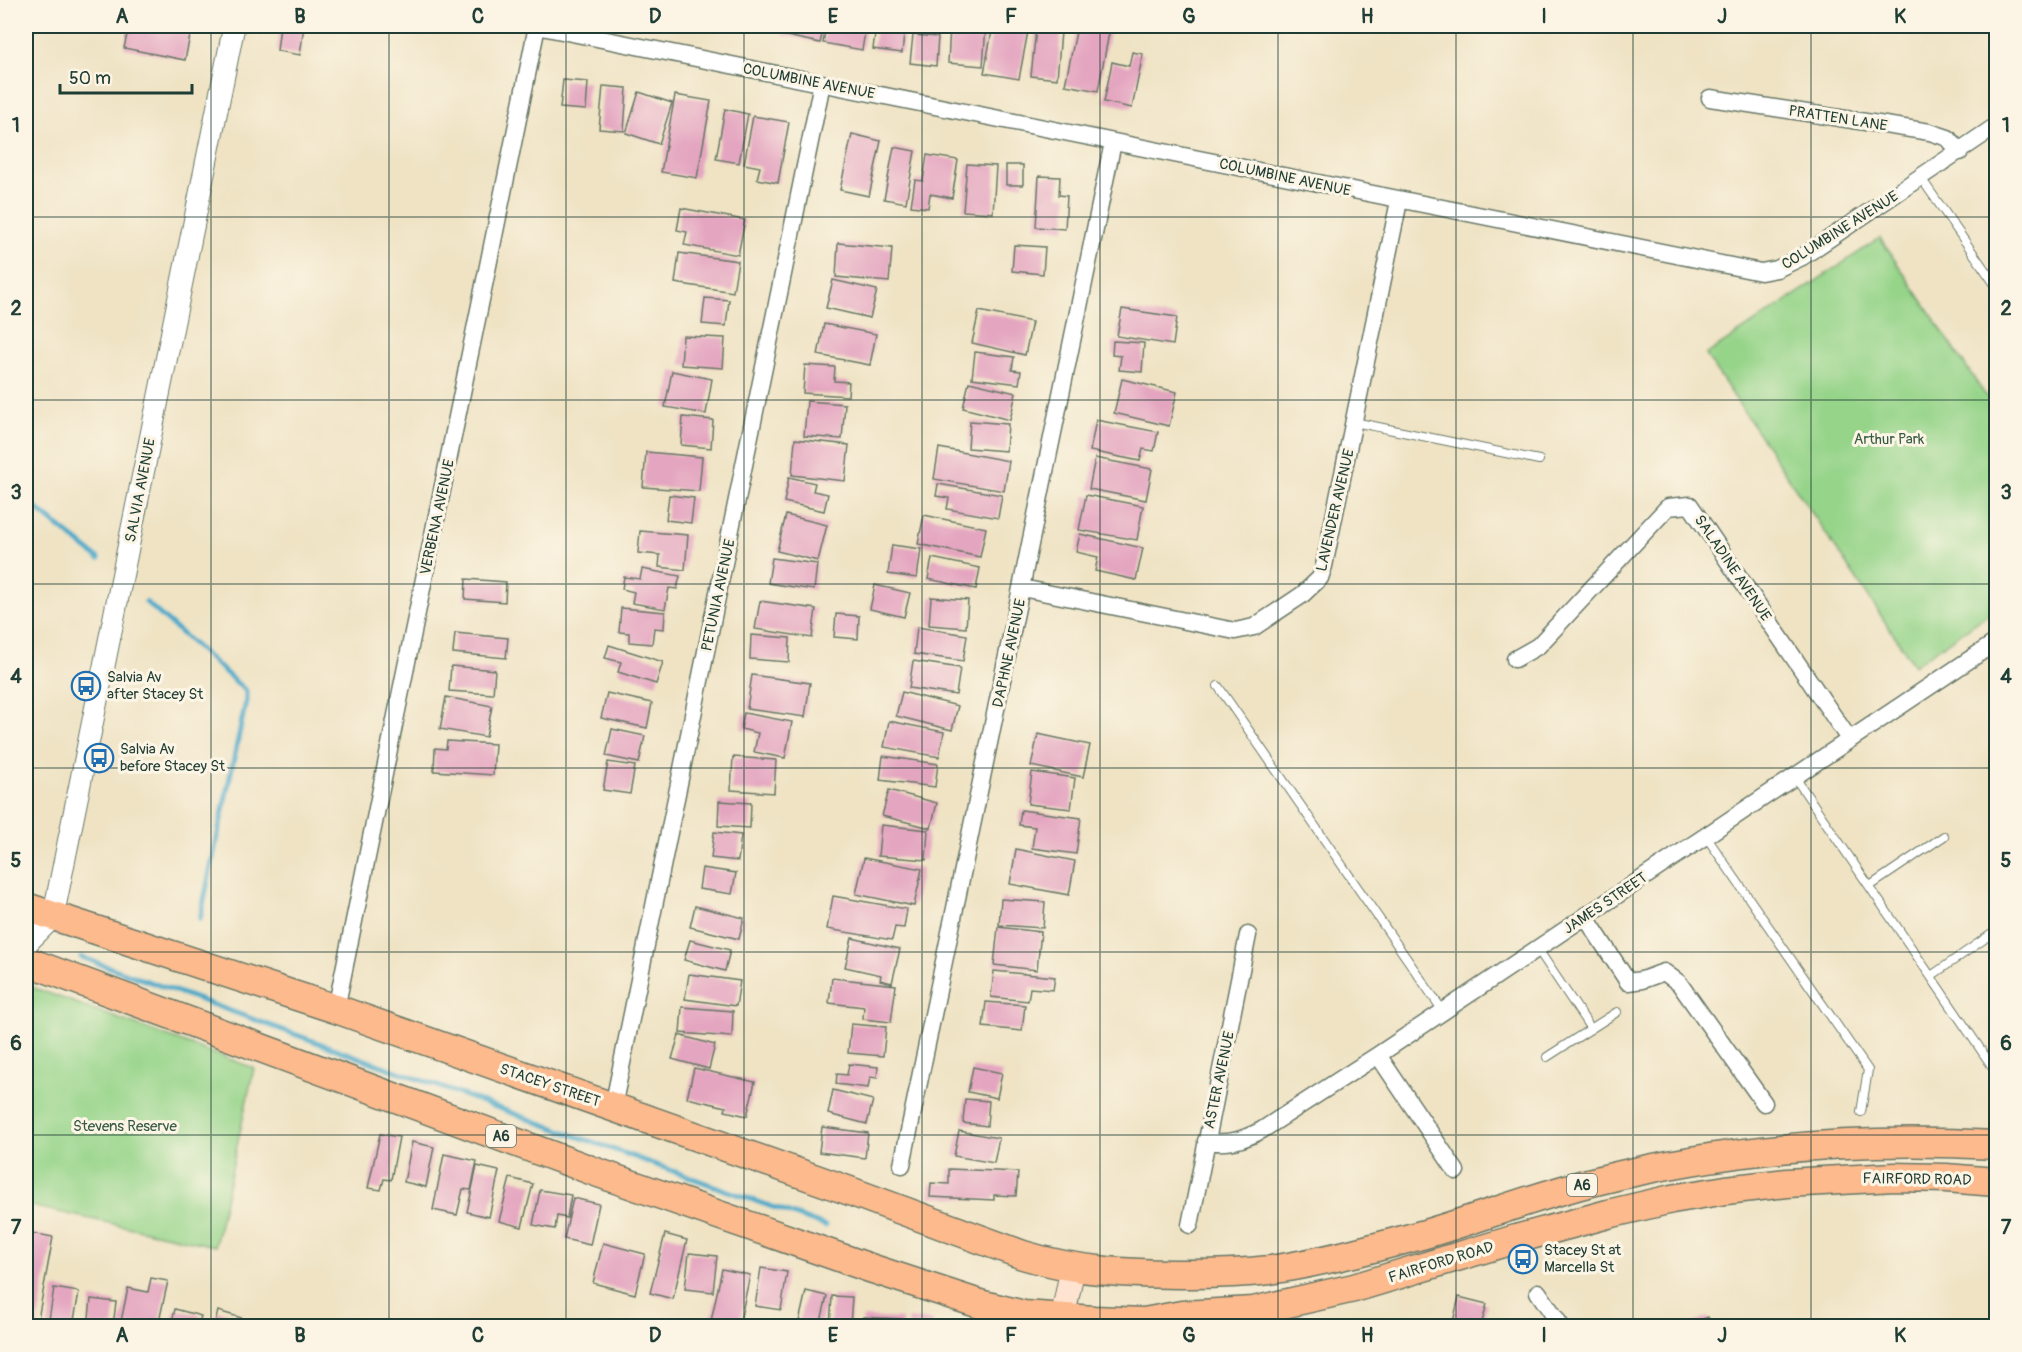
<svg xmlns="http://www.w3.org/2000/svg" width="2022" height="1352" font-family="Pangolin,sans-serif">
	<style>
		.green { fill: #95d489; stroke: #5a885e; stroke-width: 1.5 }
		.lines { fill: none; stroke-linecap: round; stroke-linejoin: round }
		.stream { stroke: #4aa9c9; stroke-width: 5 }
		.building { fill: #e4a5c0 }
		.service-casing { stroke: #687766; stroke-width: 10 }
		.minor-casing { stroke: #687766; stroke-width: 19 }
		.tertiary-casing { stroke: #687766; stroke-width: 23 }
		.secondary-casing { stroke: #687766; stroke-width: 26 }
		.trunk-casing { stroke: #687766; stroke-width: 31 }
		.service { stroke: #fff; stroke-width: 8 }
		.minor { stroke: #fff; stroke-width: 16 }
		.tertiary { stroke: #fff; stroke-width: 21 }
		.secondary { stroke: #fee3d1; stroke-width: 24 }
		.trunk { stroke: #fcba8d; stroke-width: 28 }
		.grid { fill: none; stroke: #1f3d34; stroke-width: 1.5; stroke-opacity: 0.55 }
		.labels { text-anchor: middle; stroke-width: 6; stroke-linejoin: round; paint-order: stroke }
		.shield { fill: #fcf5e5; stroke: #617469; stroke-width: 1.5 }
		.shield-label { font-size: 14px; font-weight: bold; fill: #1f3d34 }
		.street-label { font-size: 15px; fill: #1f3d34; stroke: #fcf5e5 }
		.park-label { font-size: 15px; fill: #375b45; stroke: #fcf5e5 }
		.poi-label { font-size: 15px; fill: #1f3d34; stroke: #fcf5e5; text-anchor: start }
		.neatline { fill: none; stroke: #1f3d34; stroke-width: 2 }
		.grid-label { font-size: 20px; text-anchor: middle; font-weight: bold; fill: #1f3d34 }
	</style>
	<rect width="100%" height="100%" fill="#fcf5e5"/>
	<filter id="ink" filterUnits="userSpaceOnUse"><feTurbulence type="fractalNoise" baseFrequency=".0167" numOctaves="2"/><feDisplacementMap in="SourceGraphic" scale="12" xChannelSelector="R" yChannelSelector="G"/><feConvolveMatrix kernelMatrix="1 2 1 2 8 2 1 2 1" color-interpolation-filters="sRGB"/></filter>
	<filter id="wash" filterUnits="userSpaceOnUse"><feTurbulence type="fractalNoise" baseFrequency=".008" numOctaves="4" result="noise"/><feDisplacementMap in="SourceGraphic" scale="24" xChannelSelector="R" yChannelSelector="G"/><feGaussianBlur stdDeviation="1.35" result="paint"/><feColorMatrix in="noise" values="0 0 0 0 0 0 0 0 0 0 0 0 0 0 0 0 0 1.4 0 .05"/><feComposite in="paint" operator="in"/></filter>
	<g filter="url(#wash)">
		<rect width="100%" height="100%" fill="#efe3c4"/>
		<!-- green -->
		<path class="green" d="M1880 238 1996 411V609L1914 665 1706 355Z
			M26 985 254 1068 215 1246 26 1205Z"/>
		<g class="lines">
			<!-- stream -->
			<path class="stream" d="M26 500 99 559
				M146 602 246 691V701L200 919
				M81 957 825 1226"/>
		</g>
		<g id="blocks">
			<!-- building -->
			<path class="building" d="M129 26H165L191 31 185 60 124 48Z
				M280 26H304L300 55 277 51Z
				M763 26H779L778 30Z
				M784 26H824L820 43 782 35Z
				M826 26H866L862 50 823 43Z
				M876 26H905L902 53 873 49Z
				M950 26H986L983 66 948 63Z
				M993 26H1029L1019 79 984 73Z
				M1077 27 1109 33 1098 91 1065 85Z
				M1036 29 1061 32 1057 79 1031 76Z
				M913 35 938 37 936 66 910 63Z
				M1132 52 1143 54 1132 108 1104 102 1112 62 1129 66Z
				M563 80 588 82 586 110 560 108Z
				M603 86 627 88 624 131 599 129Z
				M639 92 672 103 659 144 626 133Z
				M675 95 711 101 697 178 661 172Z
				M725 109 748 114 739 163 716 159Z
				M753 116 789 122 778 183 757 179 760 167 744 164Z
				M852 134 881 141 869 196 840 190Z
				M894 147 915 151 906 203 884 199Z
				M927 155 958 160 952 198 930 194 928 208 911 206 915 180 923 181Z
				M967 164 996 166 993 213 963 211Z
				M1006 165H1023V185H1006Z
				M1039 176 1060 177 1059 195 1067 196 1065 229 1036 227Z
				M681 208 745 220 738 255 684 245 687 232 677 230Z
				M838 243 892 248 889 282 836 277Z
				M1014 245 1045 247 1043 274 1012 271Z
				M679 253 738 261 733 292 675 283Z
				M833 280 877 290 870 318 826 308Z
				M705 298 729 300 726 326 702 324Z
				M1122 309 1177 317 1173 345 1117 336Z
				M979 311 1032 322 1025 355 972 343Z
				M824 324 876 334 870 365 818 355Z
				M683 336 725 338 723 368 681 365Z
				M1113 341 1144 343 1142 372 1119 370 1121 356 1112 355Z
				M975 352 1014 357 1012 370 1021 371 1019 384 972 378Z
				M805 365 835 367 834 381 849 382 848 396 803 393Z
				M672 371 712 379 706 414 665 407Z
				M1122 379 1177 392 1169 426 1114 413Z
				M969 382 1016 393 1010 420 963 408Z
				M807 401 845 404 842 439 804 436Z
				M683 417 713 420 711 448 681 445Z
				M1096 420 1158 432 1154 451 1143 449 1140 461 1090 451Z
				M970 421 1008 424 1006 451 968 448Z
				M795 439 849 445 845 481 792 475Z
				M939 448 1009 461 1004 491 934 479Z
				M646 452 702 457 699 491 643 487Z
				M1095 458 1152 469 1146 500 1089 489Z
				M789 477 815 483 813 491 828 494 824 511 784 502Z
				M938 484 1002 495 998 518 947 509 949 498 936 496Z
				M669 495 694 498 691 523 666 520Z
				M1086 495 1143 506 1137 540 1079 530Z
				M786 515 827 525 818 561 777 551Z
				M924 515 986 528 980 557 918 544Z
				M640 531 688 535 685 570 659 567 660 555 638 553Z
				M1080 534 1143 548 1136 580 1095 571 1098 557 1076 552Z
				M892 545 921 549 917 578 888 574Z
				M772 558 817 564 814 590 768 583Z
				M932 558 980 568 976 589 928 579Z
				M642 569 680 576 677 589 669 588 665 609 632 603 634 592 622 589 624 577 640 579Z
				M466 579 506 582 505 602 465 599Z
				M875 585 910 593 904 617 870 609Z
				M931 597 968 600 966 628 929 625Z
				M760 601 816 609 812 638 755 629Z
				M621 608 665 612 664 629 654 628 652 644 629 642V633L619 632Z
				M836 614 859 616 858 639 834 637Z
				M917 627 967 635 963 661 914 654Z
				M455 633 508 638 506 658 453 653Z
				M751 635 790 638 789 662 750 659Z
				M609 645 663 662 656 684 618 672 621 662 605 658Z
				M913 661 960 668 956 695 909 688Z
				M451 666 495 670 493 694 449 691Z
				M752 675 810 683 805 717 747 709Z
				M902 692 958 706 952 730 896 716Z
				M607 693 652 703 647 728 601 718Z
				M446 697 492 706 486 737 440 729Z
				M744 713 792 722 785 758 754 752 758 733 741 729Z
				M889 721 944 732 939 757 884 747Z
				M612 729 645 736 639 763 606 756Z
				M1038 734 1090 745 1083 777 1031 766Z
				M447 741 495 744 493 775 434 771 435 748 446 749Z
				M883 756 938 764 935 787 880 780Z
				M733 757 776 760 774 793 731 790Z
				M608 762 635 766 630 794 603 790Z
				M1032 772 1075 778 1071 809 1028 804Z
				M889 790 937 803 931 828 882 816Z
				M719 801 751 803 750 828 718 826Z
				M1021 810 1081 818 1076 854 1032 848 1035 827 1019 825Z
				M881 825 928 830 926 860 878 856Z
				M714 832 741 835 738 861 711 858Z
				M1016 849 1075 861 1069 895 1010 884Z
				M864 858 922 869 914 906 856 894Z
				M702 868 736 873 732 894 699 889Z
				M833 896 907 909 904 928 895 927 892 940 827 929Z
				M1001 899 1045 902 1043 928 999 925Z
				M695 906 744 918 739 939 690 927Z
				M998 927 1041 932 1037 970 994 965Z
				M852 938 900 949 892 983 880 980 881 975 845 967Z
				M690 940 730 950 725 971 684 960Z
				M994 971 1055 977 1053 990 1030 988 1028 1001 991 997Z
				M689 974 740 981 736 1006 685 999Z
				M832 978 896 985 891 1022 863 1019 864 1007 829 1003Z
				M986 1002 1025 1005 1022 1031 983 1027Z
				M682 1007 733 1011 732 1037 680 1033Z
				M851 1024 886 1027 883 1056 848 1053Z
				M679 1035 715 1045 709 1069 672 1059Z
				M849 1064 878 1067 877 1078 870 1077 868 1088 836 1084 837 1074 847 1075Z
				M973 1067 1002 1073 997 1098 968 1092Z
				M694 1068 755 1082 747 1116 725 1111 726 1107 687 1098Z
				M833 1090 873 1100 867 1124 828 1114Z
				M965 1099 989 1101 987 1126 963 1123Z
				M822 1127 868 1133 865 1158 819 1152Z
				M959 1131 999 1138 994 1163 954 1156Z
				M380 1134 399 1137 391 1180 384 1179 381 1190 368 1188Z
				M412 1142 434 1147 426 1187 404 1182Z
				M444 1154 477 1161 471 1190 463 1189 457 1215 433 1210Z
				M477 1166 499 1171 489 1217 467 1212Z
				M949 1169 1018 1172 1016 1196 994 1195V1200L930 1197 931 1183 949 1184Z
				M510 1178 533 1184 522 1227 499 1221Z
				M540 1190 571 1195 567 1218 557 1216 555 1229 533 1225Z
				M573 1198 599 1204 590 1245 564 1239Z
				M26 1232 53 1237 37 1325 26 1323Z
				M665 1234 687 1240 673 1299 650 1293Z
				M603 1243 645 1254 635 1294 593 1283Z
				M689 1253 717 1256 713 1292 685 1289Z
				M761 1268 787 1272 781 1310 755 1306Z
				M722 1269 750 1275 739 1326H710Z
				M151 1278 168 1281 158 1326H120L128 1288 148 1292Z
				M54 1288 79 1292 73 1326H48Z
				M806 1291 827 1296 820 1326H798Z
				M832 1296 852 1297 850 1326H830Z
				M1459 1297 1487 1304 1481 1326H1452Z
				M91 1299 116 1302 113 1326H88Z
				M175 1309 201 1316 198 1326H171Z
				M218 1311 245 1319 242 1326H214Z
				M863 1317 902 1319V1326H862Z
				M1708 1317 1713 1326H1687Z
				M909 1319 933 1321V1326H908Z"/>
		</g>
	</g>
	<g filter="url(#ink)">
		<use href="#blocks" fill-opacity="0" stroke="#687766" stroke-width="1.5"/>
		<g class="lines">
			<!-- service casing -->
			<g class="service-casing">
				<path id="service" d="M1921 178 1996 286
					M1354 422 1539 460
					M1218 686 1443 1011
					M1794 776 1996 1072
					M1705 835 1868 1070 1861 1112
					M1870 886 1944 836
					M1537 948 1591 1029
					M1931 976 1996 931
					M1547 1057 1617 1012"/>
			</g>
			<!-- minor casing -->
			<g class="minor-casing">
				<path id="minor" d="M537 26 1761 272 1777 269 1802 257 1996 126
					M1710 98 1930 132 1948 138 1960 152
					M1022 588 1235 631 1254 627 1302 595 1320 578 1324 566 1399 201
					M1515 659 1538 646 1668 507 1690 505 1849 739
					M1585 916 1628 982 1642 980 1664 972 1679 983 1764 1103
					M336 1009 537 26
					M1378 1055 1456 1171
					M613 1107 822 83
					M1206 1141C1228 1145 1243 1140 1262 1130L1378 1055 1996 642
					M902 1165 1113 142
					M1190 1225 1248 935
					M1538 1292 1561 1326"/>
			</g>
			<!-- tertiary casing -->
			<g class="tertiary-casing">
				<path id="tertiary" d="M26 944 53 917 234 26"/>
			</g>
			<!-- secondary casing -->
			<g class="secondary-casing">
				<path id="secondary" d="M1061 1326 1073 1266"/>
			</g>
			<!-- trunk casing -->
			<g class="trunk-casing">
				<path id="trunk" d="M26 907 336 1009 847 1190 1023 1255C1078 1272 1134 1274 1191 1274 1217 1274 1244 1273 1270 1270 1323 1262 1374 1248 1425 1234 1483 1217 1538 1195 1596 1181 1727 1148 1862 1137 1996 1145
					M26 961 596 1172 870 1268 980 1304 1024 1315 1094 1320 1144 1322 1182 1315 1253 1311 1354 1288 1516 1239 1608 1214 1672 1199 1726 1190 1787 1183 1894 1177 1946 1178 1996 1182"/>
			</g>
			<!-- service -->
			<use href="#service" class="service"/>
			<!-- minor -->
			<use href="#minor" class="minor"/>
			<!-- tertiary -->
			<use href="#tertiary" class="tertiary"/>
			<!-- secondary -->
			<use href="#secondary" class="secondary"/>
			<!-- trunk -->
			<use href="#trunk" class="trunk"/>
		</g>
	</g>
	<!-- grid -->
	<path class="grid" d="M211 26V1326M389 26V1326M566 26V1326M744 26V1326M922 26V1326M1100 26V1326M1278 26V1326M1456 26V1326M1633 26V1326M1811 26V1326M26 217H1996M26 400H1996M26 584H1996M26 768H1996M26 952H1996M26 1135H1996"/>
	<!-- icons -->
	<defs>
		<g id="bus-ring" transform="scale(1.5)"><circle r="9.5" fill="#fcf5e5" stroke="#1f6fb2" stroke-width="1.5"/><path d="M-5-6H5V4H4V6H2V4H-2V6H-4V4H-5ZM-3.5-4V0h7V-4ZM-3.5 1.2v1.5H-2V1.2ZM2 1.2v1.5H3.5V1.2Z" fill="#1f6fb2"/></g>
	</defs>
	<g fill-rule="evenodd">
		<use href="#bus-ring" x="86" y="686"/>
		<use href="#bus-ring" x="99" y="758"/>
		<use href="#bus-ring" x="1523" y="1259"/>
	</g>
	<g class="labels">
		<!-- shield labels -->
		<g class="shield">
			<rect x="486" y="1125" width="30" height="22" rx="4.5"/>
			<rect x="1567" y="1174" width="30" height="22" rx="4.5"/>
		</g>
		<g class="shield-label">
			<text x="501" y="1141">A6</text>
			<text x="1582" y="1190">A6</text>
		</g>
		<!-- street labels -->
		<g class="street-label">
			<text transform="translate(809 81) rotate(11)" y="5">COLUMBINE AVENUE</text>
			<text transform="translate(1838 118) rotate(9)" y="5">PRATTEN LANE</text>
			<text transform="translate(1285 177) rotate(12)" y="5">COLUMBINE AVENUE</text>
			<text transform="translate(1840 230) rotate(-32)" y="5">COLUMBINE AVENUE</text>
			<text transform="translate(140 490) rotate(-79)" y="5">SALVIA AVENUE</text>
			<text transform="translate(1335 510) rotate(-77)" y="5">LAVENDER AVENUE</text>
			<text transform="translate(437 517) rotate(-78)" y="5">VERBENA AVENUE</text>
			<text transform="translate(1733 568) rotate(56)" y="5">SALADINE AVENUE</text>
			<text transform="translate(718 595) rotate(-78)" y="5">PETUNIA AVENUE</text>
			<text transform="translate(1009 653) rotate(-78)" y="5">DAPHNE AVENUE</text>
			<text transform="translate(1605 903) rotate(-34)" y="5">JAMES STREET</text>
			<text transform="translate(1219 1080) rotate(-78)" y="5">ASTER AVENUE</text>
			<text transform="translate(550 1085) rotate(19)" y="5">STACEY STREET</text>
			<text transform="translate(1917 1179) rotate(1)" y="5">FAIRFORD ROAD</text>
			<text transform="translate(1441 1262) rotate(-17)" y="5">FAIRFORD ROAD</text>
		</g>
		<!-- park labels -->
		<g class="park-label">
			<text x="1889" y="444">Arthur Park</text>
			<text x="125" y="1131">Stevens Reserve</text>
		</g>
		<!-- poi labels -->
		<g class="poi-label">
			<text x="107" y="682">Salvia Av<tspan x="107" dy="17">after Stacey St</tspan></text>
			<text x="120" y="754">Salvia Av<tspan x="120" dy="17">before Stacey St</tspan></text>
			<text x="1544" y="1255">Stacey St at<tspan x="1544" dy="17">Marcella St</tspan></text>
		</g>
	</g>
	<!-- margin -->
	<rect width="2022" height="1352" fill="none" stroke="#fcf5e5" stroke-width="66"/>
	<!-- scale -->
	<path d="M60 84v9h132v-9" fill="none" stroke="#1f3d34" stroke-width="3"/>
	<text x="69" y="84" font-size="18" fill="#1f3d34" stroke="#fcf5e5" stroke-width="4.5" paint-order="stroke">50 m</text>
	<rect x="33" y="33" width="1956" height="1286" class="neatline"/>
	<g class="grid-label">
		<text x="122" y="23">A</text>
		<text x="300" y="23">B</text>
		<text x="478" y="23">C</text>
		<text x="655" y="23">D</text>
		<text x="833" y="23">E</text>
		<text x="1011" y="23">F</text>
		<text x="1189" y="23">G</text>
		<text x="1367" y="23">H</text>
		<text x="1544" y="23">I</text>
		<text x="1722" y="23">J</text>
		<text x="1900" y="23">K</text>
		<text x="16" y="132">1</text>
		<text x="2006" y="132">1</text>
		<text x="16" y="315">2</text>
		<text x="2006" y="315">2</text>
		<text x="16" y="499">3</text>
		<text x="2006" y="499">3</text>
		<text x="16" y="683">4</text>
		<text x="2006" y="683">4</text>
		<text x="16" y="867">5</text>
		<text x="2006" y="867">5</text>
		<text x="16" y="1050">6</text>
		<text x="2006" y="1050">6</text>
		<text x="16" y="1234">7</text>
		<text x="2006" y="1234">7</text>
		<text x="122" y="1342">A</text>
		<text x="300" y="1342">B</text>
		<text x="478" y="1342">C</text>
		<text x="655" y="1342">D</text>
		<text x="833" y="1342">E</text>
		<text x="1011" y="1342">F</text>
		<text x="1189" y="1342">G</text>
		<text x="1367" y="1342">H</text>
		<text x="1544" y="1342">I</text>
		<text x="1722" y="1342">J</text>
		<text x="1900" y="1342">K</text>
	</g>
</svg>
